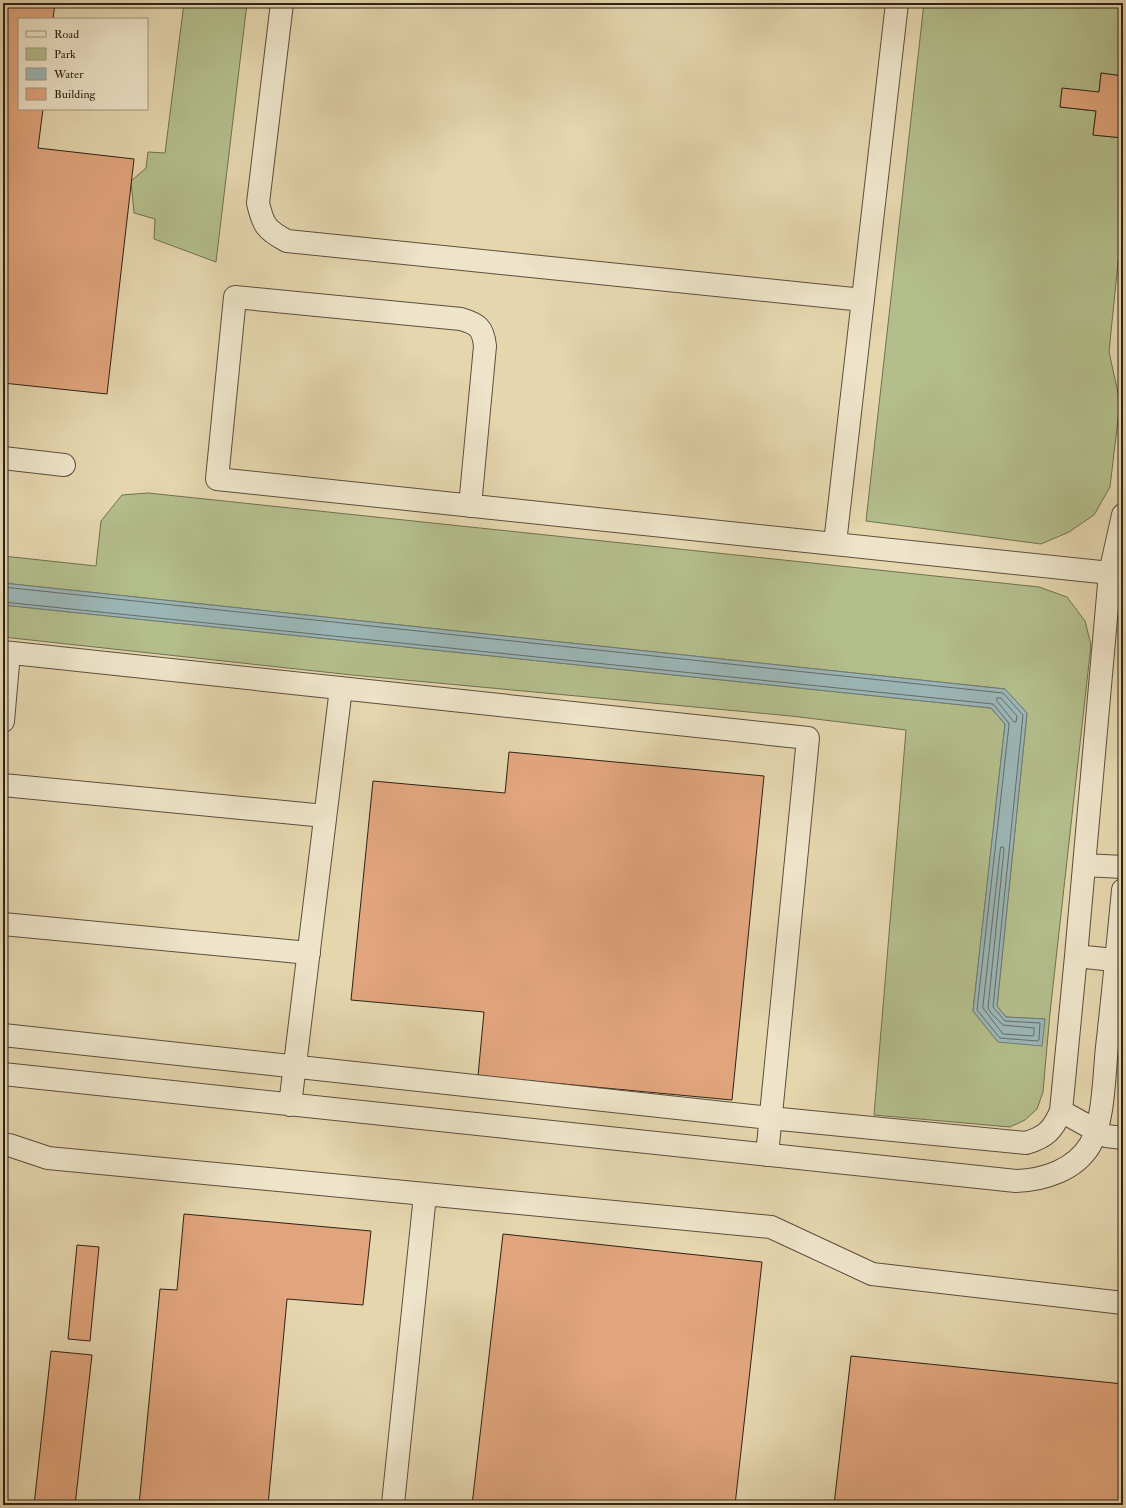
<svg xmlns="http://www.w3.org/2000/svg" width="1126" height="1508" font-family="'IM FELL Double Pica',serif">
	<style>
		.green { fill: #b3be8b; stroke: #717050 }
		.water { fill: #9bb6b6; stroke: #707b76 }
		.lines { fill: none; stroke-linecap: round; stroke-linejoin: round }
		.shore { stroke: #656c66; stroke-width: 1 }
		.building { fill: #e1a57d; stroke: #2f2216 }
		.minor-casing { stroke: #5c4f3c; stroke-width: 24 }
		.minor { stroke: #eee4ca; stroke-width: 22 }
	</style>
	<rect width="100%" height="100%" fill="#e5d6ae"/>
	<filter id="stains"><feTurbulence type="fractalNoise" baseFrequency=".005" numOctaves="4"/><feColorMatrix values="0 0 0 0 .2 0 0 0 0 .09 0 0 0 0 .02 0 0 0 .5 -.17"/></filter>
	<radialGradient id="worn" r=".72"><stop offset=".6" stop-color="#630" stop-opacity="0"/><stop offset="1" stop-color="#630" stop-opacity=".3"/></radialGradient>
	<!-- green -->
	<path class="green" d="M184 3H247L216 262 154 239 155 219 134 213 131 181 146 168 148 152 165 153Z
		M924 3H1123V76L1101 73 1099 92 1060 107 1096 111 1093 135 1123 138V212L1109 352 1120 402 1110 487 1094 515 1069 532 1041 544 866 521Z
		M148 493 1039 587 1067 597 1085 621 1091 645 1050 1013 1043 1092 1037 1109 1025 1120 1010 1127 874 1115 906 730 791 716 352 675 3 637V605L991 708 1005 724 973 1011 998 1042 1045 1019 1006 1017 997 1006 1027 713 1005 689 3 583V556L96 566 101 521 122 495Z"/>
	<!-- water -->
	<path class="water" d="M3 583 1005 689 1027 713 997 1006 1006 1017 1045 1019 1042 1046 998 1042 973 1011 1005 724 991 708 3 605Z"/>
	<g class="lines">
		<!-- shore -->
		<path class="shore" d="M3 587 1003 693 1023 715 993 1007 1005 1021 1040 1023 1039 1040 1037 1041 1000 1038 977 1010 1009 725 1008 722 993 704 3 602
			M997 698H1001L1017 716 1016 722H1014L997 701Z
			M1001 847H1003L1004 849 988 1008 991 1013 1003 1025 1034 1028V1034L1033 1036 1003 1034 983 1008Z"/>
	</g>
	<!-- building -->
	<path class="building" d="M6 3H55L53 19H19V109H43L38 148 134 159 107 394 3 383V33Z
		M1101 73 1123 76V138L1093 135 1096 111 1060 107 1062 88 1099 92Z
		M509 752 764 776 732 1100 478 1076 484 1012 351 1000 373 781 505 793Z
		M184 1214 371 1231 363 1305 287 1299 268 1505H139L160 1289 177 1290Z
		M503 1234 762 1262 735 1505H472Z
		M77 1245 99 1247 90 1341 68 1339Z
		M51 1351 92 1355 75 1505H34Z
		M851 1356 1123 1384V1505H834Z"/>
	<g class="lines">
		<!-- minor casing -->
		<g class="minor-casing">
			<path id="minor" d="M282 3 258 203C263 225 266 230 287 241L863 300
				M3 458 64 465
				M470 506 485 346C483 328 478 324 461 319L235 297 217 479 1110 573 1123 569
				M835 543 897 3
				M3 652 808 738 767 1155
				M3 721 9 653
				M3 785 325 816
				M1084 865 1123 867
				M3 924 309 953
				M1076 956 1123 961
				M3 1035 770 1118 1026 1143C1046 1137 1053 1130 1061 1111L1076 956 1110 573 1123 515
				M3 1074 1016 1181C1044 1180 1075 1170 1090 1145 1104 1122 1104 1075 1107 1047 1113 995 1118 942 1123 890
				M290 1105 341 688
				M1061 1111 1106 1136 1123 1138
				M3 1145H9L48 1158 771 1227 872 1274 1123 1303
				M393 1504 425 1195"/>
		</g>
		<!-- minor -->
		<use href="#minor" class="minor"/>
	</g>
	<!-- margin -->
	<rect width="1126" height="1508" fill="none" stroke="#e5d6ae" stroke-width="16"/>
	<rect x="4" y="4" width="1118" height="1500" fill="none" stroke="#2f2216" stroke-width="2"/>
	<rect x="8" y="8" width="1110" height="1492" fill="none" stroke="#2f2216"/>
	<!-- legend -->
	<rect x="18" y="18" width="130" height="92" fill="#eee4ca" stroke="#a29682"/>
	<rect x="26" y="31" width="20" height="6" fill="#eee4ca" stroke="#a29682"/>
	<text x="54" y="38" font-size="12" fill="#2f2216">Road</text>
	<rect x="26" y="48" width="20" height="12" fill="#b3be8b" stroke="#a29682"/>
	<text x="54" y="58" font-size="12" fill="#2f2216">Park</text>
	<rect x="26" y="68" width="20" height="12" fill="#9bb6b6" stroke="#a29682"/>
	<text x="54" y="78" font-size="12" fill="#2f2216">Water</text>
	<rect x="26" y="88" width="20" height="12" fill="#e1a57d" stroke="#a29682"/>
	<text x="54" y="98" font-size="12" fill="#2f2216">Building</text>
	<rect width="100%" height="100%" filter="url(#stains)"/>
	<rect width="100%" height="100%" fill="url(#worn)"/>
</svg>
